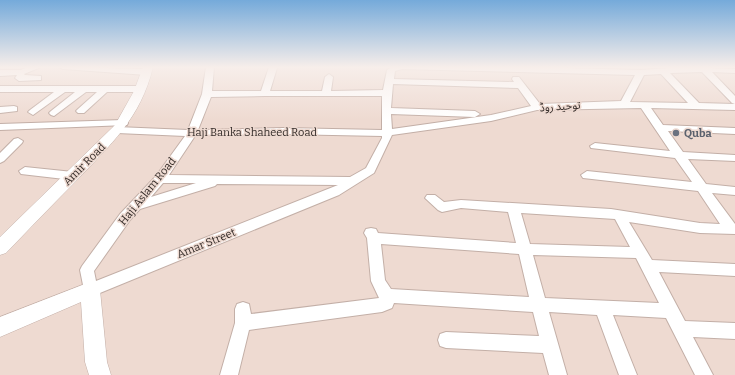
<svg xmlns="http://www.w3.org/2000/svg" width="735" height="375" font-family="Bitter,'Noto Sans Arabic',serif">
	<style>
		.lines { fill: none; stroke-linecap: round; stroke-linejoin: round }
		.minor-casing { stroke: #c3afa7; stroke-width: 2 }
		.major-casing { stroke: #c3afa7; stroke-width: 1 }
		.minor { fill: #fff; fill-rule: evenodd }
		.major { fill: #fff; fill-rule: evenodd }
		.worship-dot { fill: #6b7280; stroke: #eedad1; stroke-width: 1.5 }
		.labels { text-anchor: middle; stroke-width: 3; stroke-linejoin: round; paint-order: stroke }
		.street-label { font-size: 11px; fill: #332b28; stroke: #eedad1 }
		.worship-label { font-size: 11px; font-weight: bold; fill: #5b616d; stroke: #eedad1; text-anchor: start }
	</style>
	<rect width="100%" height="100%" fill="#eedad1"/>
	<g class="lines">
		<!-- minor casing -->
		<g class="minor-casing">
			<path id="minor" d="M28 67H41L24 74 25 75 41 76V80L19 81 15 78 17 75 0 76V70H21Z
				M59 67 147 69 151 72 147 75 63 69Z
				M206 67H214L212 91H261L269 67 277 68 270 91H322L325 77 329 74 333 77 331 91 383 90 387 70 392 67H529L641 70 684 67 735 69V73L712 72 735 96V104L732 103 702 72 670 73 699 103 735 104V110L651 108 663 125 735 128V134L668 131 683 152 735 155V161L688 159 706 184 735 187V195L712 193 735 224V234L700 233 629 222 652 260 735 264V276L659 272 685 321 735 323V339L693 337 713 375H695L666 318 613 315 637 375H619L597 315 549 312 567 375H549L543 353 446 348 440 346 438 340 440 334 446 332 539 336 533 312 394 303 392 308 382 312 249 330 238 375H220L235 323V309L237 304 243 302 249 304 251 314 379 298 371 281 367 238 364 233 366 229 371 228 376 229 378 233 516 243 508 212 461 208 442 212 438 210 425 198 427 195H435L444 202 461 200 611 209 700 223 720 224 698 191 583 178 581 175 587 171 692 182 675 158 591 148 590 146 595 143 670 151 641 108 537 110 491 121 392 135 374 173 339 195 95 295 90 297 85 295 80 270 82 266 120 214 156 176 185 136 117 133 112 130 117 127 188 130 202 94ZM402 69 635 75 621 101 540 104 519 77H513L512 79 514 82 394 79 395 71ZM661 74 688 103 630 102 644 75ZM393 84 518 88 531 106 491 115 392 129 391 114 475 117 480 114 475 111 391 108ZM265 96H382V130L283 128 198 130 211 97ZM283 134 382 136V138L366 168 350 177 169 175 195 136ZM163 183H196L151 197ZM217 184 338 185 96 281 94 271 130 220 140 209 215 186ZM521 213 615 219 630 247 530 244ZM381 244 519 254 529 297 391 289 385 280ZM533 255 636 258 659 303 545 298Z
				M0 86H141L145 89 141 92H107L84 113H78L76 111 78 109 97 92H86L54 116 51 115 49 113 51 111 75 92H65L33 115 28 112 30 110 54 92H0Z
				M14 106 17 107V111L0 113V107Z
				M123 120 127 121 128 123 127 125 0 130V124Z
				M18 138 23 141 22 143 4 161 0 163V153L14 139Z
				M25 167 73 172 79 176 73 180 21 174 19 171Z"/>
		</g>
		<!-- major casing -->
		<g class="major-casing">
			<path id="major" d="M143 67H153C141 118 110 145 76 181 52 205 29 229 6 253L0 255V237L115 125 134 91Z
				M90 282 97 284 100 290 107 362 111 375H89L85 362 81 302 0 337V317Z"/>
		</g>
		<!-- minor -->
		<use href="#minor" class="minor"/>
		<!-- major -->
		<use href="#major" class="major"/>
	</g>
	<!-- sky -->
	<linearGradient id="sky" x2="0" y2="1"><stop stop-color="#75aada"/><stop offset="0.56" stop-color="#f7eeea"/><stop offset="1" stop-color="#f7eeea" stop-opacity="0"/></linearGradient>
	<rect width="735" height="120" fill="url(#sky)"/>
	<!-- markers -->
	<circle class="worship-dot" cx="676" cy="133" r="4"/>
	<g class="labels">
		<!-- street labels -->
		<g class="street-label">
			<text transform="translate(560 106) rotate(-4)" y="4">توحید روڈ</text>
			<text x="252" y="136">Haji Banka Shaheed Road</text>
			<text transform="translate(84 164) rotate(-45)" y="4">Amir Road</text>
			<text transform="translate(147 191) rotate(-51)" y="4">Haji Aslam Road</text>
			<text transform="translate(206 243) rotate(-22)" y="4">Amar Street</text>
		</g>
		<!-- worship labels -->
		<g class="worship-label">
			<text x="684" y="137">Quba</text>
		</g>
	</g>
</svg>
